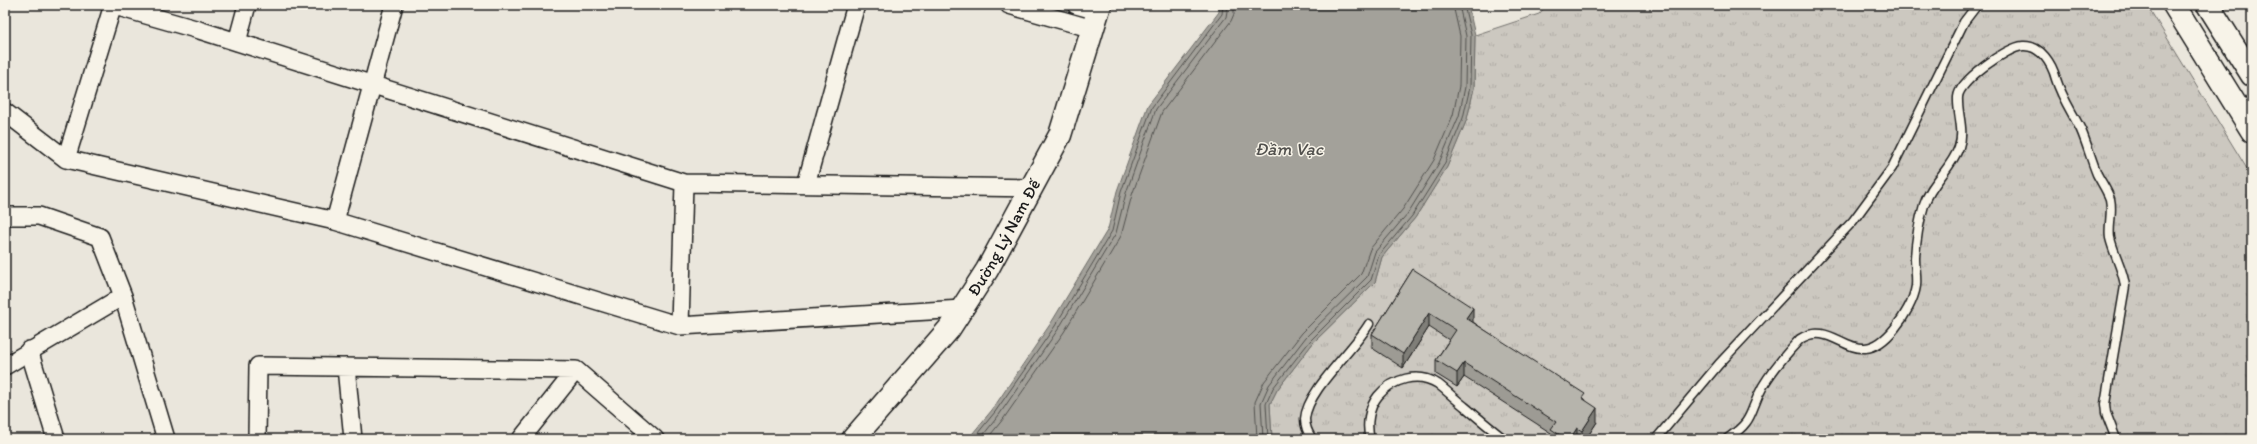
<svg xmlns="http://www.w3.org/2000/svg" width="2257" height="444" font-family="Itim,sans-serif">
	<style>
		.grass { fill: url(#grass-tufts); stroke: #74726e }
		.water { fill: #a3a19a; stroke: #6d6c68 }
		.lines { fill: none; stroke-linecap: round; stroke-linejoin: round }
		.shore { stroke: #52514e; stroke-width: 1 }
		.lane-casing { stroke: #1c1c1c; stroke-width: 11 }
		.street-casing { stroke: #1c1c1c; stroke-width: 20 }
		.secondary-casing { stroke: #1c1c1c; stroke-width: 25 }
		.lane { stroke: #f7f3e8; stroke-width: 8 }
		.street { stroke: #f7f3e8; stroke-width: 17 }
		.secondary { stroke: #f7f3e8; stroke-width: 22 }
		.wall { fill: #9d9b94; stroke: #1c1c1c }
		.shaded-wall { fill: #7f7e78; stroke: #1c1c1c }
		.building { fill: #b6b4ac; stroke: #1c1c1c }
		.labels { text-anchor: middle; stroke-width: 3; stroke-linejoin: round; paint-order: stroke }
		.street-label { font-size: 17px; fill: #1c1c1c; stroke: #f7f3e8 }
		.water-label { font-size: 18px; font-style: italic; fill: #52514e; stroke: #f7f3e8 }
	</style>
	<defs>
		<pattern id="grass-tufts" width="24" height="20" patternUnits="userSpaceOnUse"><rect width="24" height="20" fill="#ccc8c0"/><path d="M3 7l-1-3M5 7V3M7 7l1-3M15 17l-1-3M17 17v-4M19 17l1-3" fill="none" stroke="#afaba4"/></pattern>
	</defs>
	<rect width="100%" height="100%" fill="#eae6dc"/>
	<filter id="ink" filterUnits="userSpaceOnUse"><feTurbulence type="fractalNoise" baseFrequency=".025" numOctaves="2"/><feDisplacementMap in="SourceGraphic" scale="8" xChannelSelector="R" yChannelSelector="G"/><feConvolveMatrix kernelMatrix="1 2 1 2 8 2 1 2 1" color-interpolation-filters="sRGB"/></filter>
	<g filter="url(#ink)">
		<!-- grass -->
		<path class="grass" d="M1547 5H2147L2252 177V439H1272L1270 404 1277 390 1313 343 1375 282 1382 257 1415 218 1447 167 1467 119 1474 88 1475 35 1539 14Z"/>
		<!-- water -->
		<path class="water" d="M1219 5H1468L1475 35 1474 88 1467 119 1447 167 1415 218 1382 257 1375 282 1313 343 1277 390 1270 404 1272 439H968L992 410 1051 323 1108 229 1117 191 1148 105 1219 12Z"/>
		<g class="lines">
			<!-- shore -->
			<path class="shore" d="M973 439 995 412 1055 326 1112 231 1121 192 1152 107 1222 14 1223 5
				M980 439 999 415 1059 328 1116 233 1126 193 1156 109 1226 17 1228 5
				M987 439 1004 418 1064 332 1121 236 1132 195 1162 112 1231 21 1234 14V5
				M1257 439 1255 402 1264 382 1302 333 1361 274 1370 249 1403 209 1434 160 1453 115 1459 86 1460 36 1453 5
				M1263 439 1261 403 1269 385 1306 337 1367 277 1375 252 1408 213 1439 163 1459 116 1465 87 1466 36 1459 5
				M1268 439 1266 404 1273 388 1310 341 1371 280 1379 255 1412 216 1444 165 1463 118 1470 87 1471 35 1464 5"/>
			<!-- lane casing -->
			<g class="lane-casing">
				<path id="lane" d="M1312 439C1308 433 1305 426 1305 419 1307 390 1354 350 1369 324
					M1370 439C1366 425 1369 407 1378 396 1392 379 1418 371 1438 384 1447 391 1455 399 1464 406 1477 417 1490 428 1504 439
					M1656 439 1719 364 1853 221 1892 168 1964 22 1977 5
					M1727 439C1756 419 1748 413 1763 386 1773 369 1786 354 1800 339 1836 316 1855 378 1895 328 1904 317 1914 300 1916 286 1917 277 1915 267 1915 258 1916 240 1919 222 1924 205 1931 183 1952 168 1959 147 1965 129 1957 114 1958 97 1959 81 2007 47 2023 46 2041 45 2052 64 2056 79 2062 98 2072 112 2081 130 2087 144 2091 159 2097 174 2101 182 2107 190 2110 199 2113 212 2108 226 2110 238 2114 255 2123 269 2125 286L2105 404 2106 413 2116 439"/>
			</g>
			<!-- street casing -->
			<g class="street-casing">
				<path id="street" d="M111 5 199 30 684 183 1032 188
					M1009 5 1093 29
					M1076 5 1098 11
					M237 42 247 5
					M5 112 66 159 335 221 680 326 962 309
					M66 159 113 5
					M806 184 856 5
					M5 216H39L100 237 123 296 166 439
					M335 221 394 5
					M680 326 684 183
					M29 350 56 439
					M5 366 123 296
					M346 367 353 439
					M257 439 258 366 576 370 655 439
					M521 439 576 370"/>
			</g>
			<!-- secondary casing -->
			<g class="secondary-casing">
				<g id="secondary">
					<path d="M2174 5 2252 131"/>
					<path d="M2208 5 2252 75"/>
					<path id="s1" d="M853 439 949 329 987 270 1060 135 1100 5"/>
				</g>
			</g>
			<!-- lane -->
			<use href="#lane" class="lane"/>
			<!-- street -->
			<use href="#street" class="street"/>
			<!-- secondary -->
			<use href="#secondary" class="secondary"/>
		</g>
		<!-- wall -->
		<path class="wall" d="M1413 269 1473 322 1585 399 1597 422 1586 439H1551V433L1464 377 1457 387 1436 374V360L1449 340 1429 327 1403 368 1372 348V334Z"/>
		<!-- shaded-wall -->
		<path class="shaded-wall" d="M1473 308V322L1466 332V318Z
			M1429 313V327L1403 368V354Z
			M1464 363V377L1457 387V373Z
			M1597 408V422L1586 439H1582V431Z
			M1577 428V439H1570Z"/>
		<!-- building -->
		<path class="building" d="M1413 269 1473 308 1466 318 1585 394 1582 398 1597 408 1582 431 1577 428 1570 439H1566L1551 429 1556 422 1464 363 1457 373 1436 360 1456 330 1429 313 1403 354 1372 334Z"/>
	</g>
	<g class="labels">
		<!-- street labels -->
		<g class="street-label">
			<text dy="6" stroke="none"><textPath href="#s1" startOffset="253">Đường Lý Nam Đế</textPath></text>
		</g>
		<!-- water labels -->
		<g class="water-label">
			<text x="1289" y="155">Đầm Vạc</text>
		</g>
	</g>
	<!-- margin -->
	<rect width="2257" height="444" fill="none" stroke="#f7f3e8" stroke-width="20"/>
	<rect x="10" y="10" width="2237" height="424" fill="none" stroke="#1c1c1c" stroke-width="1.5" filter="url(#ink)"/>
</svg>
